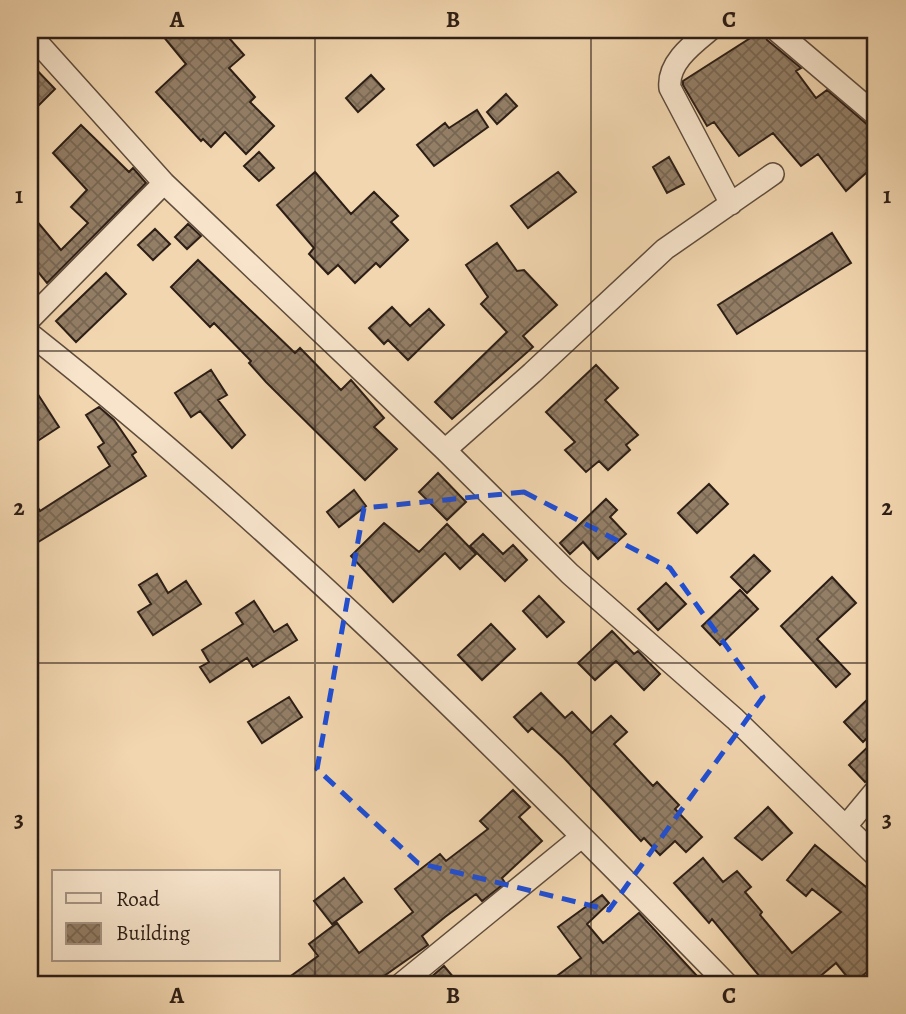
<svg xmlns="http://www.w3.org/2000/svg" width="906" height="1014" font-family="Alegreya,serif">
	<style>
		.building { fill: url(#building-cross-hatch); stroke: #2c1e16; stroke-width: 2 }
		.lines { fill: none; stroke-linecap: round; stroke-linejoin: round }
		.minor-casing { stroke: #5e4c3c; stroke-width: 24 }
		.minor { stroke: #f7e4cb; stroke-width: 21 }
		.marked { fill: none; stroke: #1d4ed8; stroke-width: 5; stroke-dasharray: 14 9; stroke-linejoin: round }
		.grid { fill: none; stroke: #2c1e16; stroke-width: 2; stroke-opacity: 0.55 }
		.neatline { fill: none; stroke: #2c1e16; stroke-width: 2.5 }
		.grid-label { font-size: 23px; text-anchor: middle; font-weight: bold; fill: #2c1e16 }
	</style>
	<defs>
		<pattern id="building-cross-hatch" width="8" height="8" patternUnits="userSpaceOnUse" patternTransform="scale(1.75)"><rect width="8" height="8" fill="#937e66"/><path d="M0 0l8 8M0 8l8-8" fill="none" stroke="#786753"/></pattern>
	</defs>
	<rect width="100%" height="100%" fill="#f2d6af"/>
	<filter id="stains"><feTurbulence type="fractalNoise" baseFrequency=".00286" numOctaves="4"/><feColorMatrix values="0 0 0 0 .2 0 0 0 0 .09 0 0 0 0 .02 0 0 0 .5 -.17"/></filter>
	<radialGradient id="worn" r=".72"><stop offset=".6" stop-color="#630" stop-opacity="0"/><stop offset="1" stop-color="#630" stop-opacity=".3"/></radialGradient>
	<!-- building -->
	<path class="building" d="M158 30H222L244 55 229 68 255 97 250 102 274 126 246 154 225 132 211 147 203 139 201 141 156 92 186 64Z
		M763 30 767 40 801 68 796 71 816 98 827 90 876 132V164L846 191 818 154 801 166 773 133 739 156 714 122 707 126 683 85V81Z
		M30 63 55 89 30 114Z
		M371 75 384 89 358 112 346 98Z
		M506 94 517 106 497 124 487 112Z
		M477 110 488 127 434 166 417 145 445 123 449 128Z
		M81 125 129 172 133 168 146 183 47 283 30 262V213L61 250 88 223 71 207 87 190 53 153Z
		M259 152 274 168 259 181 244 166Z
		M669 157 684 184 667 193 653 167Z
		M315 172 351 214 374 192 398 216 391 222 408 240 380 267 376 263 355 283 338 265 328 274 309 254 314 248 277 205Z
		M558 172 576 192 528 228 511 206Z
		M188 224 201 236 187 249 175 237Z
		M155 229 170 244 153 260 138 245Z
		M832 233 851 263 737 334 718 305Z
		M497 243 517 271 524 270 557 305 523 336 533 347 452 419 435 402 507 332 481 304 488 297 466 265Z
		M198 260 295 353 300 348 341 390 351 380 384 418 374 427 397 449 365 480 266 382 249 363 251 361 214 323 210 327 171 287Z
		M106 273 126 294 76 342 56 321Z
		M392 307 410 326 429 309 444 325 408 360 388 340 384 344 369 328Z
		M596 365 618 388 605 400 638 435 626 445 630 450 608 470 599 461 586 472 565 450 575 442 546 412Z
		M211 370 227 395 218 400 245 435 232 448 200 411 191 417 175 393Z
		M30 382 59 427 30 446Z
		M99 407 114 420 136 452 132 455 146 476 30 547V495L40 511 110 466 98 447 104 443 86 415Z
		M438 473 466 502 447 520 419 492Z
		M709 484 728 504 697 533 678 513Z
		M354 490 366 506 339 527 327 512Z
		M606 499 617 510 610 517 626 534 598 559 583 542 570 554 560 543Z
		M384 523 419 552 447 524 476 554 460 569 445 553 393 602 351 556Z
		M483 534 503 554 513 545 527 560 505 581 470 546Z
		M754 555 770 571 747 593 731 577Z
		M157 574 168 593 186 581 201 604 153 635 138 612 151 604 139 585Z
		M832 577 856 603 817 639 850 674 836 687 781 626Z
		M666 583 686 604 658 630 638 609Z
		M740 590 758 609 720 645 702 626Z
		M539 596 564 622 547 637 523 611Z
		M254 601 274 632 287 624 297 640 253 667 247 658 210 682 200 667 209 662 202 650 243 624 236 613Z
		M491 624 515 649 482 680 458 655Z
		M612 631 634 654 638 651 660 674 644 690 616 661 595 680 578 663Z
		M876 691V729L863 742 844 722Z
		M541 693 565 718 572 712 592 733 611 716 627 732 614 744 653 786 657 782 679 805 675 809 702 837 686 852 675 841 660 855 644 838 641 841 564 758 532 728 528 732 514 717Z
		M289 697 302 717 262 743 248 722Z
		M876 739V775L865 782 849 765Z
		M513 790 530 807 519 817 542 841 502 878 505 883 482 901 476 894 445 917 422 936 428 945 374 983 371 978 362 984H280L318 956 309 944 337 923 359 953 413 912 395 889 440 854 446 861 488 829 480 821Z
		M768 807 792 833 762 860 735 838Z
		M815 845 866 887 876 874V964L853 984 836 963 811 984H766L712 919 709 923 674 883 703 858 723 882 737 871 751 887 745 892 762 912 760 915 792 953 841 912 812 889 806 896 787 880Z
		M344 878 362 902 332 924 314 901Z
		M602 895 609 903 587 924 603 943 639 913 699 978 691 984H546L581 958 558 927Z
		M444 966 459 984H435L430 978Z"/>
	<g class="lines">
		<!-- minor casing -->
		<g class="minor-casing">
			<path id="minor" d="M710 30C693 44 667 63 670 88L731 204
				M776 30 876 115
				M30 34 164 183 445 450 570 574 735 719 876 856
				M30 319 164 183
				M30 334C279 531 506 757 727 984
				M445 450 532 373 665 249 773 174
				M846 826 876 790
				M401 984 580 838"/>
		</g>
		<!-- minor -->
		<use href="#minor" class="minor"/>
	</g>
	<!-- marked area -->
	<path class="marked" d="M524 492 670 568 763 697 609 910 418 863 317 769 364 508Z"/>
	<!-- grid -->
	<path class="grid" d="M315 30V984M591 30V984M30 351H876M30 663H876"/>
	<!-- margin -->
	<rect width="906" height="1014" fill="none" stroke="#f2d6af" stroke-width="77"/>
	<!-- legend -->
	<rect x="52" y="870" width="228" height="91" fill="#f7e4cb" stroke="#a69583" stroke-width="2"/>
	<rect x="66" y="893" width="35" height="10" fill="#f7e4cb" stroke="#a69583" stroke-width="2"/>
	<text x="116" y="906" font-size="21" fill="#2c1e16">Road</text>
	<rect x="66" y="923" width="35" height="21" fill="url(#building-cross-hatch)" stroke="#a69583" stroke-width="2"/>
	<text x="116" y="940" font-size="21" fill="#2c1e16">Building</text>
	<rect x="38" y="38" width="829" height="938" class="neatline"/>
	<g class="grid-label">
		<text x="177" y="27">A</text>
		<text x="453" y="27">B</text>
		<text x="729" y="27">C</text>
		<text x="19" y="203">1</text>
		<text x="887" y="203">1</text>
		<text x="19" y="515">2</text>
		<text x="887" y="515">2</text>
		<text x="19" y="827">3</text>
		<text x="887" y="827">3</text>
		<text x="177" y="1003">A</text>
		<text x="453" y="1003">B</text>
		<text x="729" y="1003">C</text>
	</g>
	<rect width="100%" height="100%" filter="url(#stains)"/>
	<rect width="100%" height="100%" fill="url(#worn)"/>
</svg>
